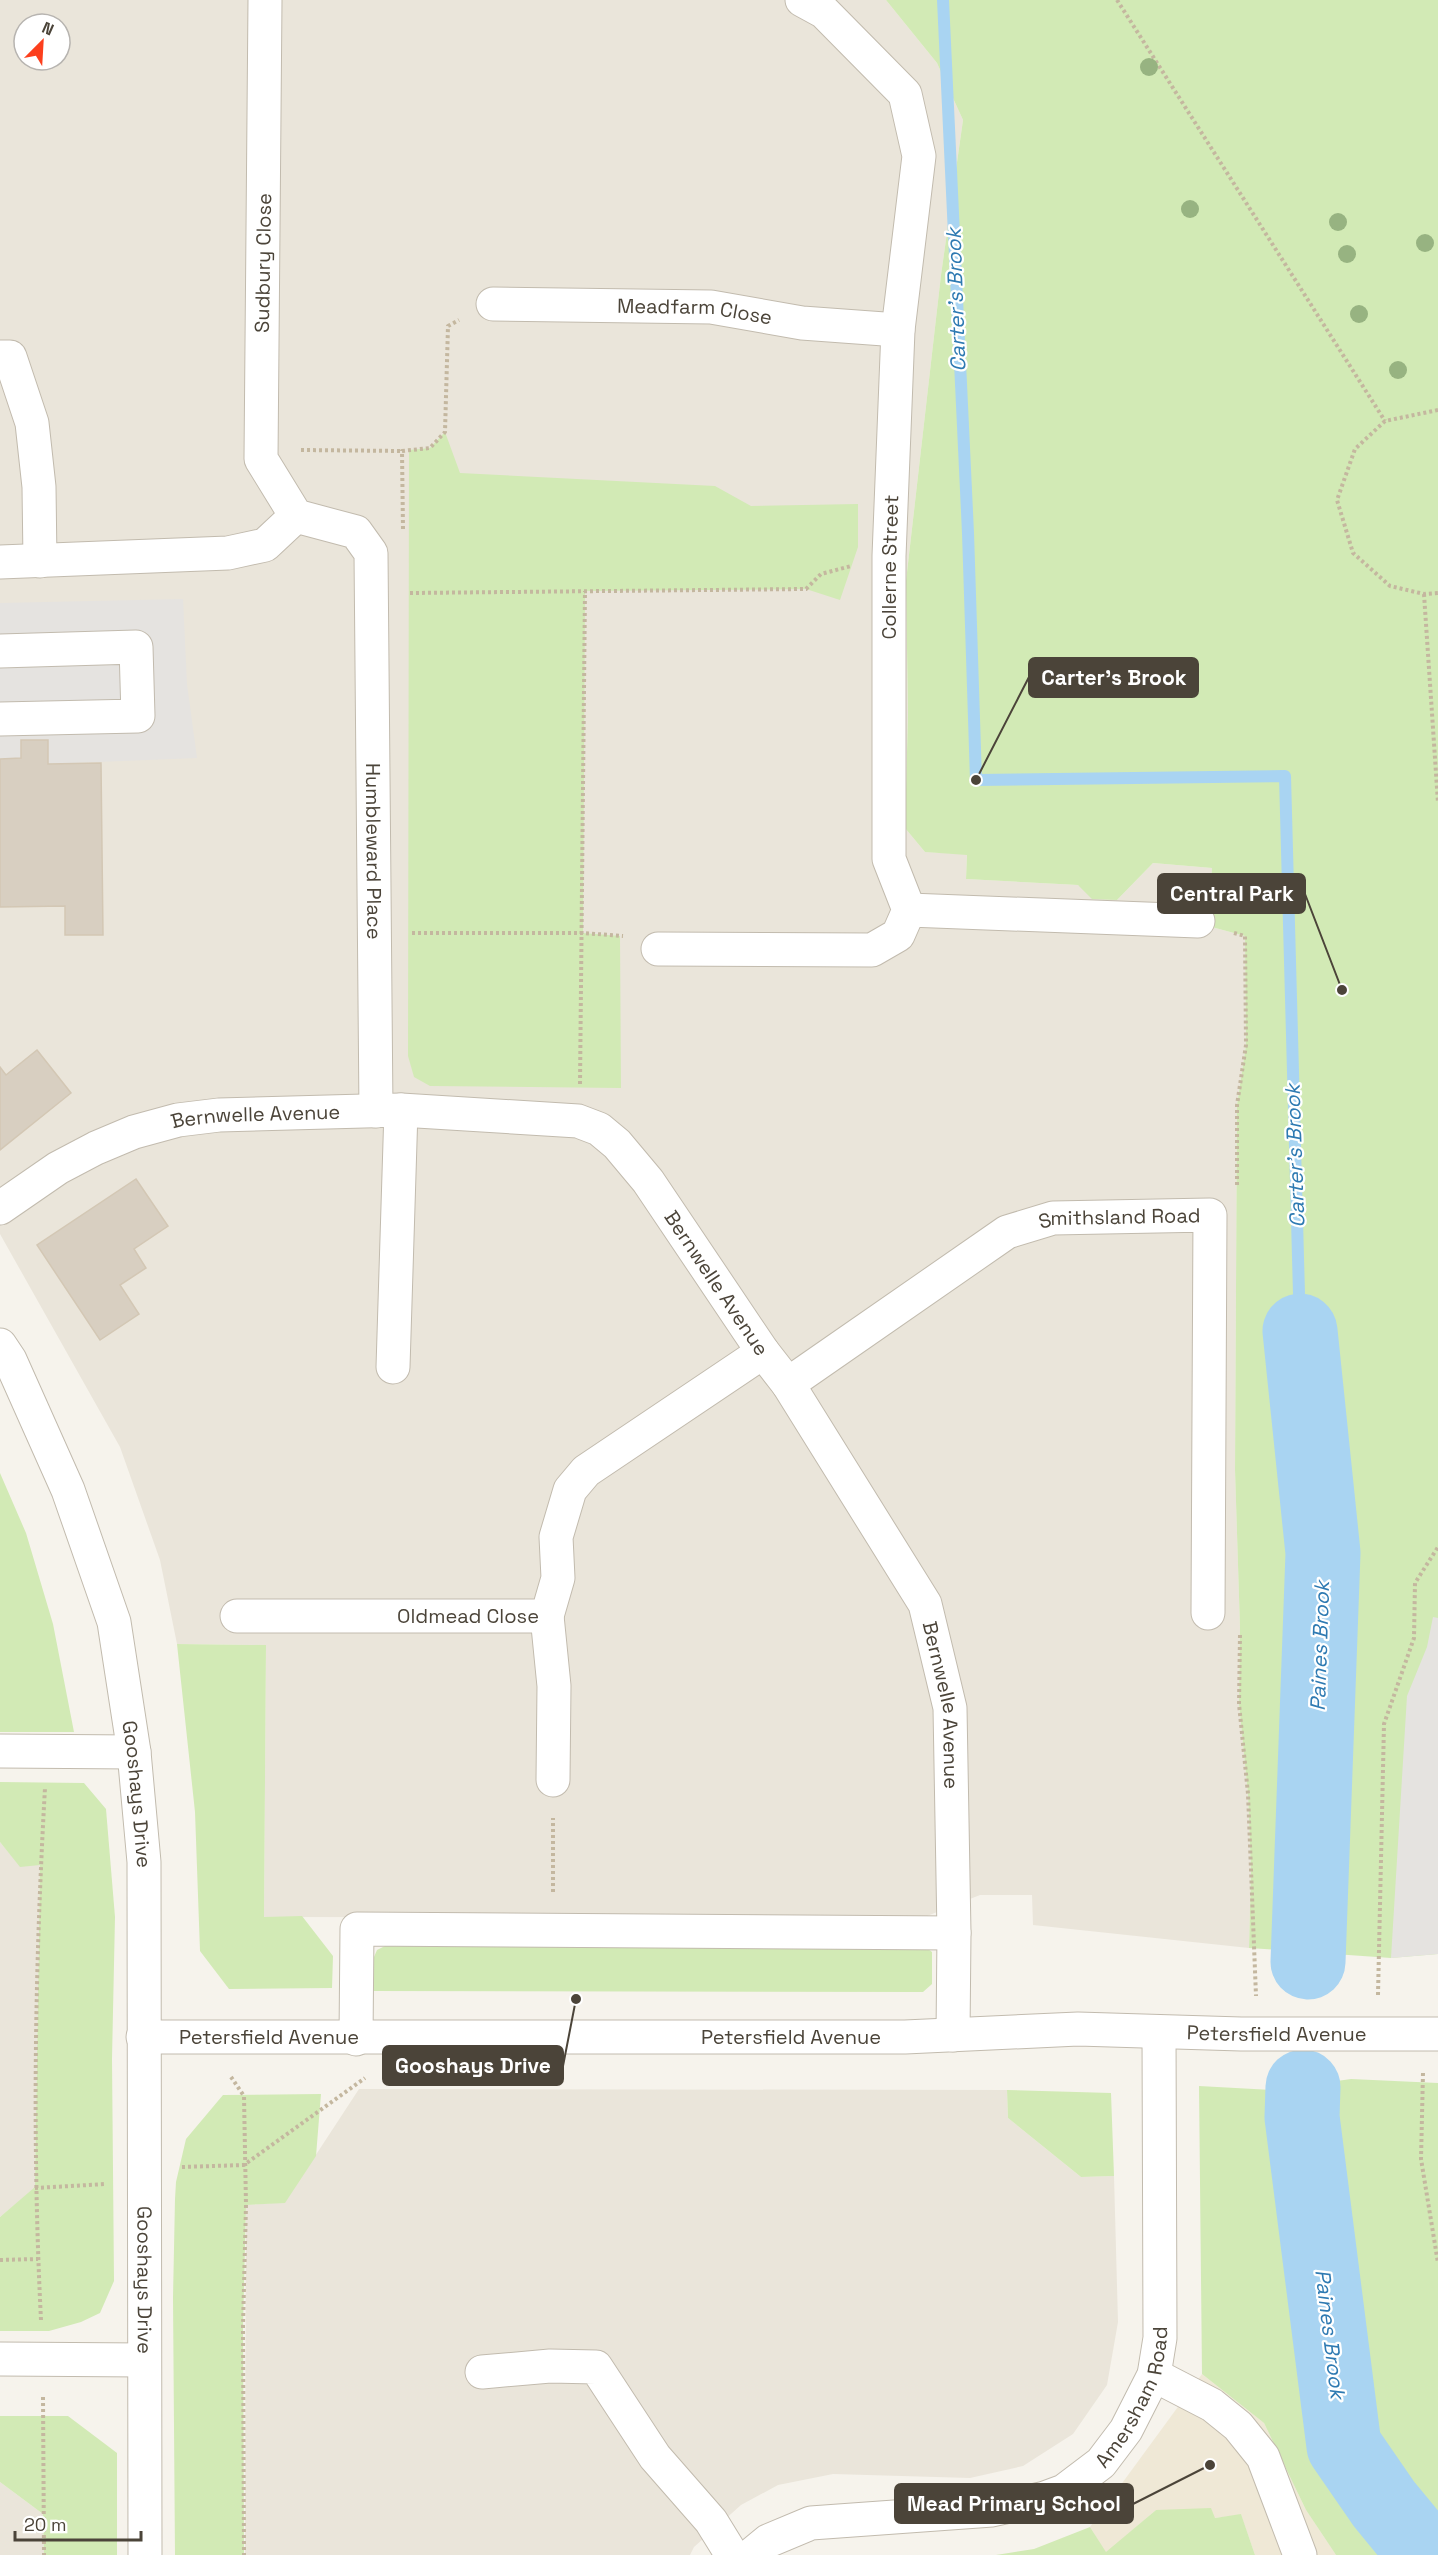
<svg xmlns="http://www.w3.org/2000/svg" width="1438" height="2555" font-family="'Space Grotesk',sans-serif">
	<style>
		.residential { fill: #eae5da; fill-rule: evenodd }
		.education { fill: #efe8d6 }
		.green { fill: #d2eab5 }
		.parking { fill: #e5e3e0 }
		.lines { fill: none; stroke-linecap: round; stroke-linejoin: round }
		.stream { stroke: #a9d4f2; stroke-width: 12 }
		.river { stroke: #a9d4f2; stroke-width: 75 }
		.building { fill: #d8cfc1; stroke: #d3c7b4; stroke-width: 1.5 }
		.minor-casing { stroke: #c2bbae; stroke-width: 35 }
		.path { stroke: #c4b79f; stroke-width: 4; stroke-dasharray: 3 3; stroke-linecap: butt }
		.minor { stroke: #fff; stroke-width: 33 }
		.tree { fill: #97b381 }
		.labels { text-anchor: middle; stroke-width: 4.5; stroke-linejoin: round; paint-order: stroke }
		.street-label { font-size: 20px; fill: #4b4439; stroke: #fff }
		.water-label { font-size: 21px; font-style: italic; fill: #2e7ab2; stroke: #fff }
		.leader { fill: none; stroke: #4b4439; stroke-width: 2 }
		.callout-dot { fill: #4b4439; stroke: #fff; stroke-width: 2 }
		.callout { fill: #4b4439; stroke: #4b4439; stroke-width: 2 }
		.callout-label { font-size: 21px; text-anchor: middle; font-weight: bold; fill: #fff }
	</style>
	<rect width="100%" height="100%" fill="#f6f3ec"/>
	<!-- residential -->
	<path class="residential" d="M0 0H886L937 63 963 120 941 275 906 581 908 714 905 828 925 852 967 854 966 879 1078 885 1117 900 1153 863 1212 868 1208 926 1245 936 1246 1045 1237 1105 1235 1470 1240 1628 1239 1704 1248 1794 1251 1872 1249 1948 1033 1925 1032 1895H980L922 1918 264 1917 266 1645 177 1644 160 1560 120 1447 0 1234ZM24 24H60V60H24Z
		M0 1842 20 1866 40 1864 35 2188 0 2217Z
		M359 2089 1007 2090 1008 2118 1081 2177 1114 2176 1118 2322 1107 2385 1073 2434 1023 2466 970 2478 833 2474 778 2485 741 2505 694 2547 690 2555H245L246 2205 285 2202Z
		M0 2482 43 2514 44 2555H0Z"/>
	<!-- education -->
	<path class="education" d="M1202 2374 1264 2423 1306 2510 1336 2555H1255L1241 2515 1214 2518 1156 2510 1106 2553 1090 2527Z"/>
	<!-- green -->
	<path class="green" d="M886 0H1438V1954L1391 1958 1249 1948 1251 1871 1248 1794 1239 1704 1240 1628 1235 1470 1237 1105 1246 1045 1245 936 1208 926 1212 868 1153 863 1117 900 1092 899 1078 885 966 879 967 855 925 852 905 828 908 714 906 581 941 275 963 120 937 63Z
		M445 432 460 473 715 486 751 506 858 504V547L840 600 806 589 585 591 583 933 620 936 621 1088 430 1086 414 1077 408 1056 409 450 430 448Z
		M0 1473 26 1533 53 1624 74 1732H0Z
		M177 1644 266 1645 264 1917 302 1916 333 1956 332 1988 229 1989 200 1951 195 1812Z
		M0 1782 84 1783 106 1809 115 1917 112 2059 114 2281 100 2313 81 2322 49 2331H0V2217L35 2187 40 1865 20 1867 0 1842Z
		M393 1942 924 1946 932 1952V1984L923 1992 369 1991 368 1971 377 1950Z
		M1351 2079 1438 2083V2555H1336L1306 2510 1264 2423 1202 2374 1199 2086 1273 2090Z
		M1007 2090 1111 2093 1114 2176 1081 2177 1008 2118Z
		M321 2094 316 2156 285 2203 246 2205 243 2326 244 2555H175L173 2298 175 2199 176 2182 186 2139 223 2095Z
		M0 2416H68L117 2453V2555H44L43 2514 0 2482Z
		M1211 2508 1215 2518 1241 2514 1255 2555H996L1034 2549 1090 2527 1106 2552 1156 2510Z"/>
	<!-- parking -->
	<path class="parking" d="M183 599 187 684 197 758 48 764V740H21V758L0 759V603Z
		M1433 1617 1438 1618V1954L1391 1958 1407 1696 1427 1647Z"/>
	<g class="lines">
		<!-- stream -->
		<path class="stream" d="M943 0 968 533 976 780 1285 776 1300 1331"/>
		<!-- river -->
		<path class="river" d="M1300 1331 1323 1553 1308 1962
			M1303 2087 1302 2117 1344 2446 1384 2504 1426 2555"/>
	</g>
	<!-- building -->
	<path class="building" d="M21 740H48V764L101 763 103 935H65V906L0 907V759L21 758Z
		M37 1050 71 1093 0 1150V1067L6 1075Z
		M136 1179 168 1226 134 1249 146 1268 120 1285 139 1314 100 1340 37 1245Z"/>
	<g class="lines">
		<!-- minor casing -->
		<g class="minor-casing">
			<g id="minor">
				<path id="s1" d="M265 0 261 459 296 516 356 532 371 553 376 1111"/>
				<path id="s2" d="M493 304 711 307 802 323 898 330"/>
				<path d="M0 357H10L32 423 39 487 40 561"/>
				<path d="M0 562 228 553 265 545 296 516"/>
				<path d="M0 651 136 647 138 716 0 719"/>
				<path d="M909 910 1198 921"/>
				<path id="s3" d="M658 949 872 950 898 935 909 910 889 859V556L898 330 919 156 905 94 824 12 802 0"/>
				<path id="s4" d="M0 1208 58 1168 96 1148 134 1132 178 1120 219 1115 401 1110 578 1121 599 1129 617 1144 648 1181 763 1352 788 1384 925 1604 950 1708 954 1933 953 2035"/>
				<path id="s5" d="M0 1345 10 1360 68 1490 114 1622 134 1752 144 1862 145 2555"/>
				<path d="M393 1367 401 1110"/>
				<path id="s6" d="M788 1384 1007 1232 1053 1218 1210 1215 1208 1613"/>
				<path id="s7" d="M237 1616H547L558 1578 556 1537 570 1490 586 1471 763 1352"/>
				<path d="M547 1616 554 1686 553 1780"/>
				<path d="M0 1751 134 1752"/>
				<path id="s8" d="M143 2037H905L1078 2029 1241 2034H1438"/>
				<path d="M356 2039 357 1929 954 1933"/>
				<path d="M0 2359 144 2360"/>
				<path d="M482 2372 550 2366 596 2367 655 2457 711 2521 732 2555"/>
				<path d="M1154 2375 1212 2405 1238 2426 1263 2457 1300 2555"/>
				<path id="s9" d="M751 2555 768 2541 811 2523 992 2510 1045 2498 1064 2491 1101 2463 1126 2430 1154 2375 1160 2338 1159 2032"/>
			</g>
		</g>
		<!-- path -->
		<path class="path" d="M1117 0 1385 421
			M1438 410 1385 421 1355 449 1337 500 1353 553 1390 586 1424 594 1438 593
			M301 450 402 451
			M403 529 402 451 430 448 445 432 448 326 459 320
			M410 593 806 589 821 574 851 566
			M1424 594 1438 803
			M412 933H583L623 936
			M1234 933 1245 936 1246 1045 1237 1105V1187
			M580 1084 585 591
			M1240 1635 1239 1704 1248 1794 1256 1996
			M553 1892V1818
			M1378 1995 1384 1724 1414 1638 1415 1583 1438 1547
			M1423 2073 1421 2159 1438 2263
			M231 2077 244 2096 246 2205 243 2326 244 2555
			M182 2167 244 2165 365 2078
			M35 2188 106 2184
			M0 2260 38 2259
			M41 2320C32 2143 35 1965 45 1788
			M43 2397 44 2555"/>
		<!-- minor -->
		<use href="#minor" class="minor"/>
	</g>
	<!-- trees -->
	<g class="tree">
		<circle cx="1149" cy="67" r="9"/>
		<circle cx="1190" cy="209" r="9"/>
		<circle cx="1338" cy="222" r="9"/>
		<circle cx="1425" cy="243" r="9"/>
		<circle cx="1347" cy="254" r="9"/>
		<circle cx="1359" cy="314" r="9"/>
		<circle cx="1398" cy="370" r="9"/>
	</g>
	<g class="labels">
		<!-- street labels -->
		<g class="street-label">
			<text transform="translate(263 263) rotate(-89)" y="7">Sudbury Close</text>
			<text dy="7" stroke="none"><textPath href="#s2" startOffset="202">Meadfarm Close</textPath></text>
			<text dy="7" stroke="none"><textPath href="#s3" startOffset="618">Collerne Street</textPath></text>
			<text dy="7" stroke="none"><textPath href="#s1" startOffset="912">Humbleward Place</textPath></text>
			<text dy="7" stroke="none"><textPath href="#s4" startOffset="278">Bernwelle Avenue</textPath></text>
			<text dy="7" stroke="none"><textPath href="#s6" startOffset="381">Smithsland Road</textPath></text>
			<text dy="7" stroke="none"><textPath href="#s4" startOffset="818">Bernwelle Avenue</textPath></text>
			<text dy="7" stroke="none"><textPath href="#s7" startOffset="231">Oldmead Close</textPath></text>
			<text dy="7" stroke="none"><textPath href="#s4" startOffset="1304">Bernwelle Avenue</textPath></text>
			<text dy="7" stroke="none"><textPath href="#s5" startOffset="474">Gooshays Drive</textPath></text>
			<text dy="7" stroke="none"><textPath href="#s8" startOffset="1134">Petersfield Avenue</textPath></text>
			<text dy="7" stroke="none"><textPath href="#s8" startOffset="648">Petersfield Avenue</textPath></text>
			<text dy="7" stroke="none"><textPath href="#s8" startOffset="126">Petersfield Avenue</textPath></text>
			<text dy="7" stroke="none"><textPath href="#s5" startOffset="960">Gooshays Drive</textPath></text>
			<text dy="7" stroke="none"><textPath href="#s9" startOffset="446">Amersham Road</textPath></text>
		</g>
		<!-- water labels -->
		<g class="water-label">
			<text transform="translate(956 300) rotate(-92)" y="7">Carter's Brook</text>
			<text transform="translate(1295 1156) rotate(-92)" y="7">Carter's Brook</text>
			<text transform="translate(1320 1646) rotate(-88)" y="7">Paines Brook</text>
			<text transform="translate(1330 2334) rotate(83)" y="7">Paines Brook</text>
		</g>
	</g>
	<!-- callouts -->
	<path class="leader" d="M976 780L1029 677M1342 990L1305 894M576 1999L563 2066M1210 2465L1133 2504"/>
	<g class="callout-dot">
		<circle cx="976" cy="780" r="6"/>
		<circle cx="1342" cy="990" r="6"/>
		<circle cx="576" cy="1999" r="6"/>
		<circle cx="1210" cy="2465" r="6"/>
	</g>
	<g class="callout">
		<rect x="1029" y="658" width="169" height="39" rx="6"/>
		<rect x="1158" y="874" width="147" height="39" rx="6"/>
		<rect x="383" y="2046" width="180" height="39" rx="6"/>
		<rect x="895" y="2484" width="238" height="39" rx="6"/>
	</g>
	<g class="callout-label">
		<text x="1114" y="685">Carter's Brook</text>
		<text x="1232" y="901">Central Park</text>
		<text x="473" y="2073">Gooshays Drive</text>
		<text x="1014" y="2511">Mead Primary School</text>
	</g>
	<!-- north arrow -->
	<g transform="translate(42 42) rotate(24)"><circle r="28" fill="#ffffff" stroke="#b7b4b0" stroke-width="1.5"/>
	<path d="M0-4.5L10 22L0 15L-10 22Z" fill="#fc3f1d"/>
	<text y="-9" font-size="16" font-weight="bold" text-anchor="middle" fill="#4b4439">N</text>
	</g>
	<!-- scale -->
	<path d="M15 2531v9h126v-9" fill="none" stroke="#4b4439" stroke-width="3"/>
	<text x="24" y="2531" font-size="18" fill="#4b4439" stroke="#ffffff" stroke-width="4.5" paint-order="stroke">20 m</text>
</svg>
